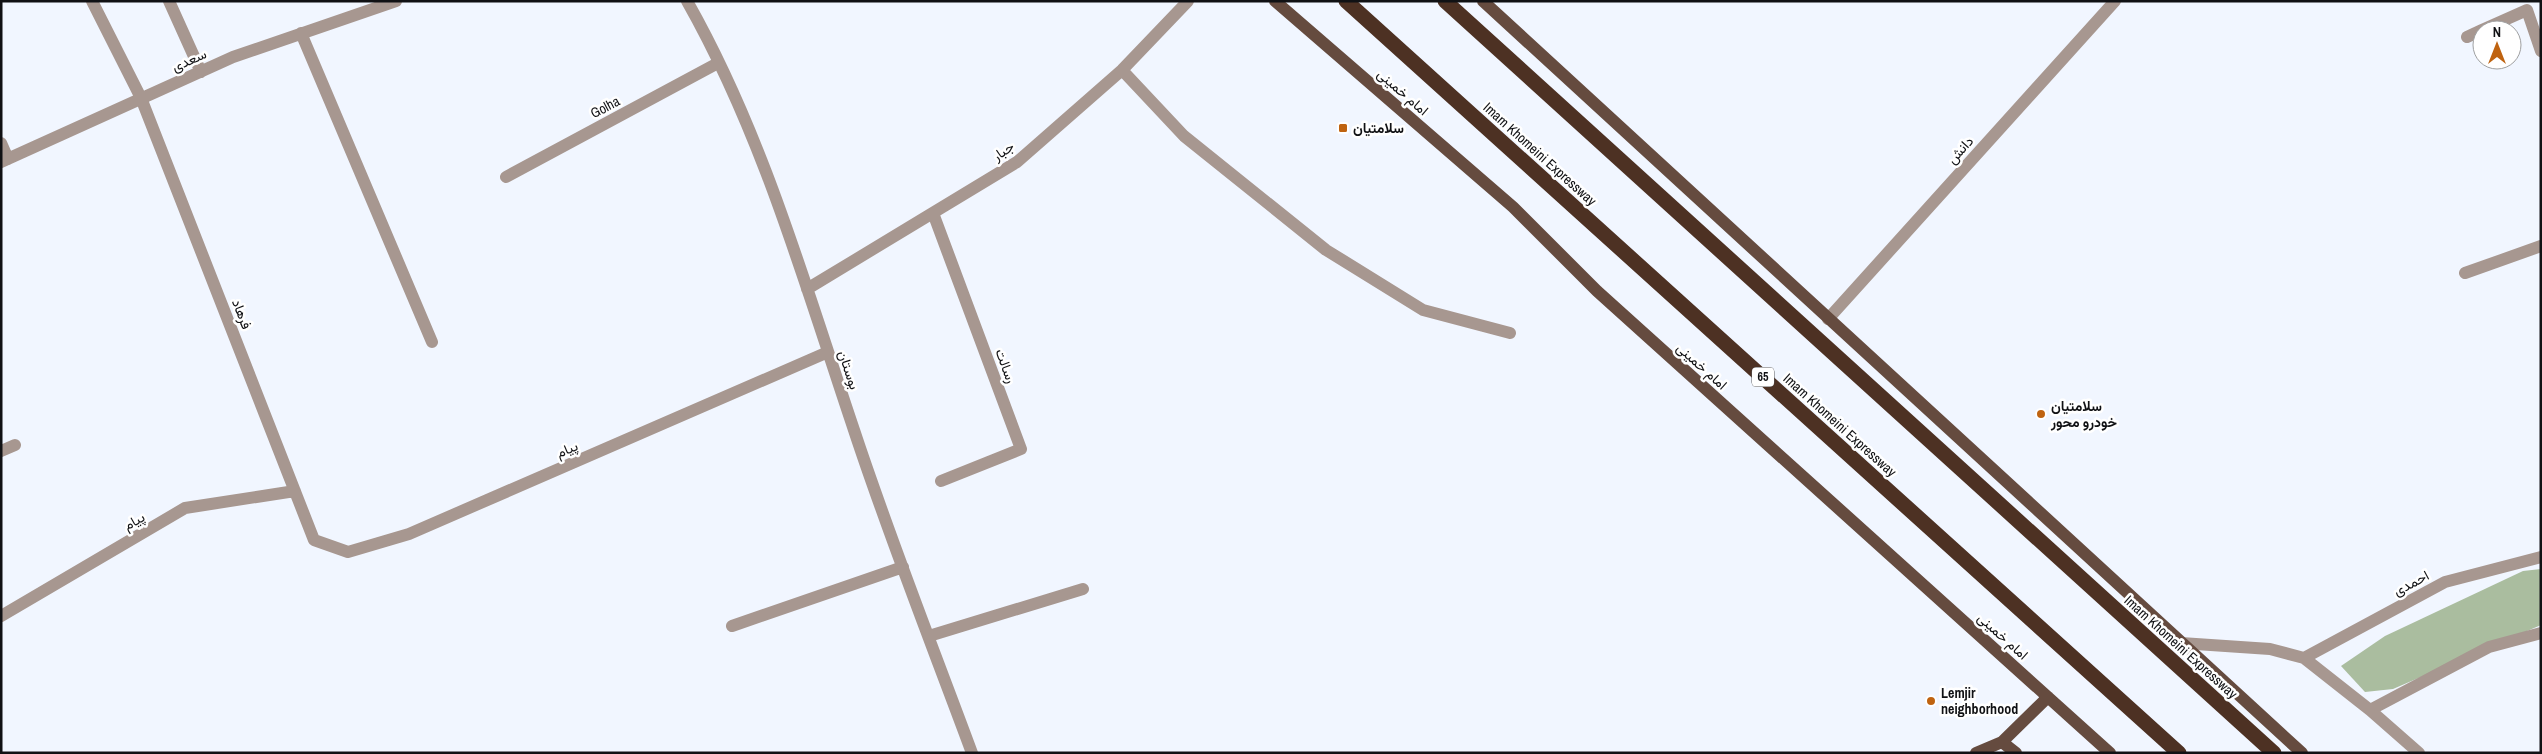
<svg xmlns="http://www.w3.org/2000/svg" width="2542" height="754" font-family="'Archivo Narrow',Vazirmatn,sans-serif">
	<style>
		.forest { fill: #aabd9f }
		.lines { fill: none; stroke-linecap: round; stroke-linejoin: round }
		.minor { stroke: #a79790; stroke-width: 12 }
		.major { stroke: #654b3f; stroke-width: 12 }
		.highway { stroke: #4d3123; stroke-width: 15 }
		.poi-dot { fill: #bf6310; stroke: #fff; stroke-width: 2 }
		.labels { text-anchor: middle; stroke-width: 5; stroke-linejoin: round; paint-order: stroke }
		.shield { fill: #fff; stroke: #58585a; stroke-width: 1 }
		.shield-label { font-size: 12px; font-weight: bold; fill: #101114 }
		.street-label { font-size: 14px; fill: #101114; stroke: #fff }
		.poi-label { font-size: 14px; font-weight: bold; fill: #101114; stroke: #fff; text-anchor: start }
	</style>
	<rect width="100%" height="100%" fill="#f1f6ff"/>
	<!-- forest -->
	<path class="forest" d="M2541 569V625L2393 689 2365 692 2341 666 2385 636 2523 571Z"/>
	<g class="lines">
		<!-- minor -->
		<path class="minor" d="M92 1 141 98 314 540 348 552 409 534 828 352
			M169 1 201 72
			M687 1C763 135 805 285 854 430 890 539 932 645 972 753
			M2482 30 2527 10 2541 51
			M301 33 432 342
			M2467 37 2482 30
			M1122 70 1184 136 1326 250 1423 310 1510 333
			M1 143 8 159
			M1 162 233 57 396 1
			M506 177 718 63
			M933 213 1021 449 941 481
			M2465 273 2541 246
			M807 289 1017 162 1122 70 1188 1
			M1828 319 2115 1
			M1 451 15 445
			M1 616 185 508 295 491
			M732 626 903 567
			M929 636 1083 589
			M2181 643 2270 649 2304 658 2370 710 2419 753
			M2304 658 2445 582 2541 557
			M2370 710 2489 647 2541 633"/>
		<!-- major -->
		<path class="major" d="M1275 1 1513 207 1597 291 2110 753
			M1483 1 2302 753
			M2002 742 2016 753
			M1976 753 2002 742 2048 697"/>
		<!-- highway -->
		<path class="highway" d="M1346 1 2179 753
			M1445 1 2274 753"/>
	</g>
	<!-- markers -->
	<g class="poi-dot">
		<rect x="1338" y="123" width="10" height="10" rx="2.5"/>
		<circle cx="2041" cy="414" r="5"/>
		<circle cx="1931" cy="701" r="5"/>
	</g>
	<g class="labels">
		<!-- shield labels -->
		<rect class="shield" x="1752" y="367.5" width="22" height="19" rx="4"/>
		<g class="shield-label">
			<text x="1763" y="381">65</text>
		</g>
		<!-- street labels -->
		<g class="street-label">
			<text transform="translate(189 60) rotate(-24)" y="5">سعدی</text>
			<text transform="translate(1403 92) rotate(41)" y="5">امام خمینی</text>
			<text transform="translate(605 107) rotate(-28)" y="5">Golha</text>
			<text transform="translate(1960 150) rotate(-48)" y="5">دانش</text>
			<text transform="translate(1003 151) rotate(-35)" y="5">جبار</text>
			<text transform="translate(1540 154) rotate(42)" y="5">Imam Khomeini Expressway</text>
			<text transform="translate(242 314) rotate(69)" y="5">فرهاد</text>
			<text transform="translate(1006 366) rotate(70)" y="5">رسالت</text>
			<text transform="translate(1702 366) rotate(42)" y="5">امام خمینی</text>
			<text transform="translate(849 370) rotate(72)" y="5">بوستان</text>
			<text transform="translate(1840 425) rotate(42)" y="5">Imam Khomeini Expressway</text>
			<text transform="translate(567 449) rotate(-23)" y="5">پیام</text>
			<text transform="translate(134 521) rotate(-30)" y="5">پیام</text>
			<text transform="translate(2411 583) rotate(-28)" y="5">احمدی</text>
			<text transform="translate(2003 636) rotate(42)" y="5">امام خمینی</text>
			<text transform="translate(2181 647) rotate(42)" y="5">Imam Khomeini Expressway</text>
		</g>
		<!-- poi labels -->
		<g class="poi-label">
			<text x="1353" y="133">سلامتیان</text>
			<text x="2051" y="411">سلامتیان<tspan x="2051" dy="16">خودرو محور</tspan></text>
			<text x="1941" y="698">Lemjir<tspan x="1941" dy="16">neighborhood</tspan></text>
		</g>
	</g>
	<!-- border -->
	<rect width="2542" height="754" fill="none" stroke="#101114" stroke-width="5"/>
	<!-- north arrow -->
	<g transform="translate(2497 45)"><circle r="24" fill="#ffffff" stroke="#9fa0a1"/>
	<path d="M0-4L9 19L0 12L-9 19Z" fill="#bf6310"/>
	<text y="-8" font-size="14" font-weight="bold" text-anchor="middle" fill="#101114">N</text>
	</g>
</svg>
